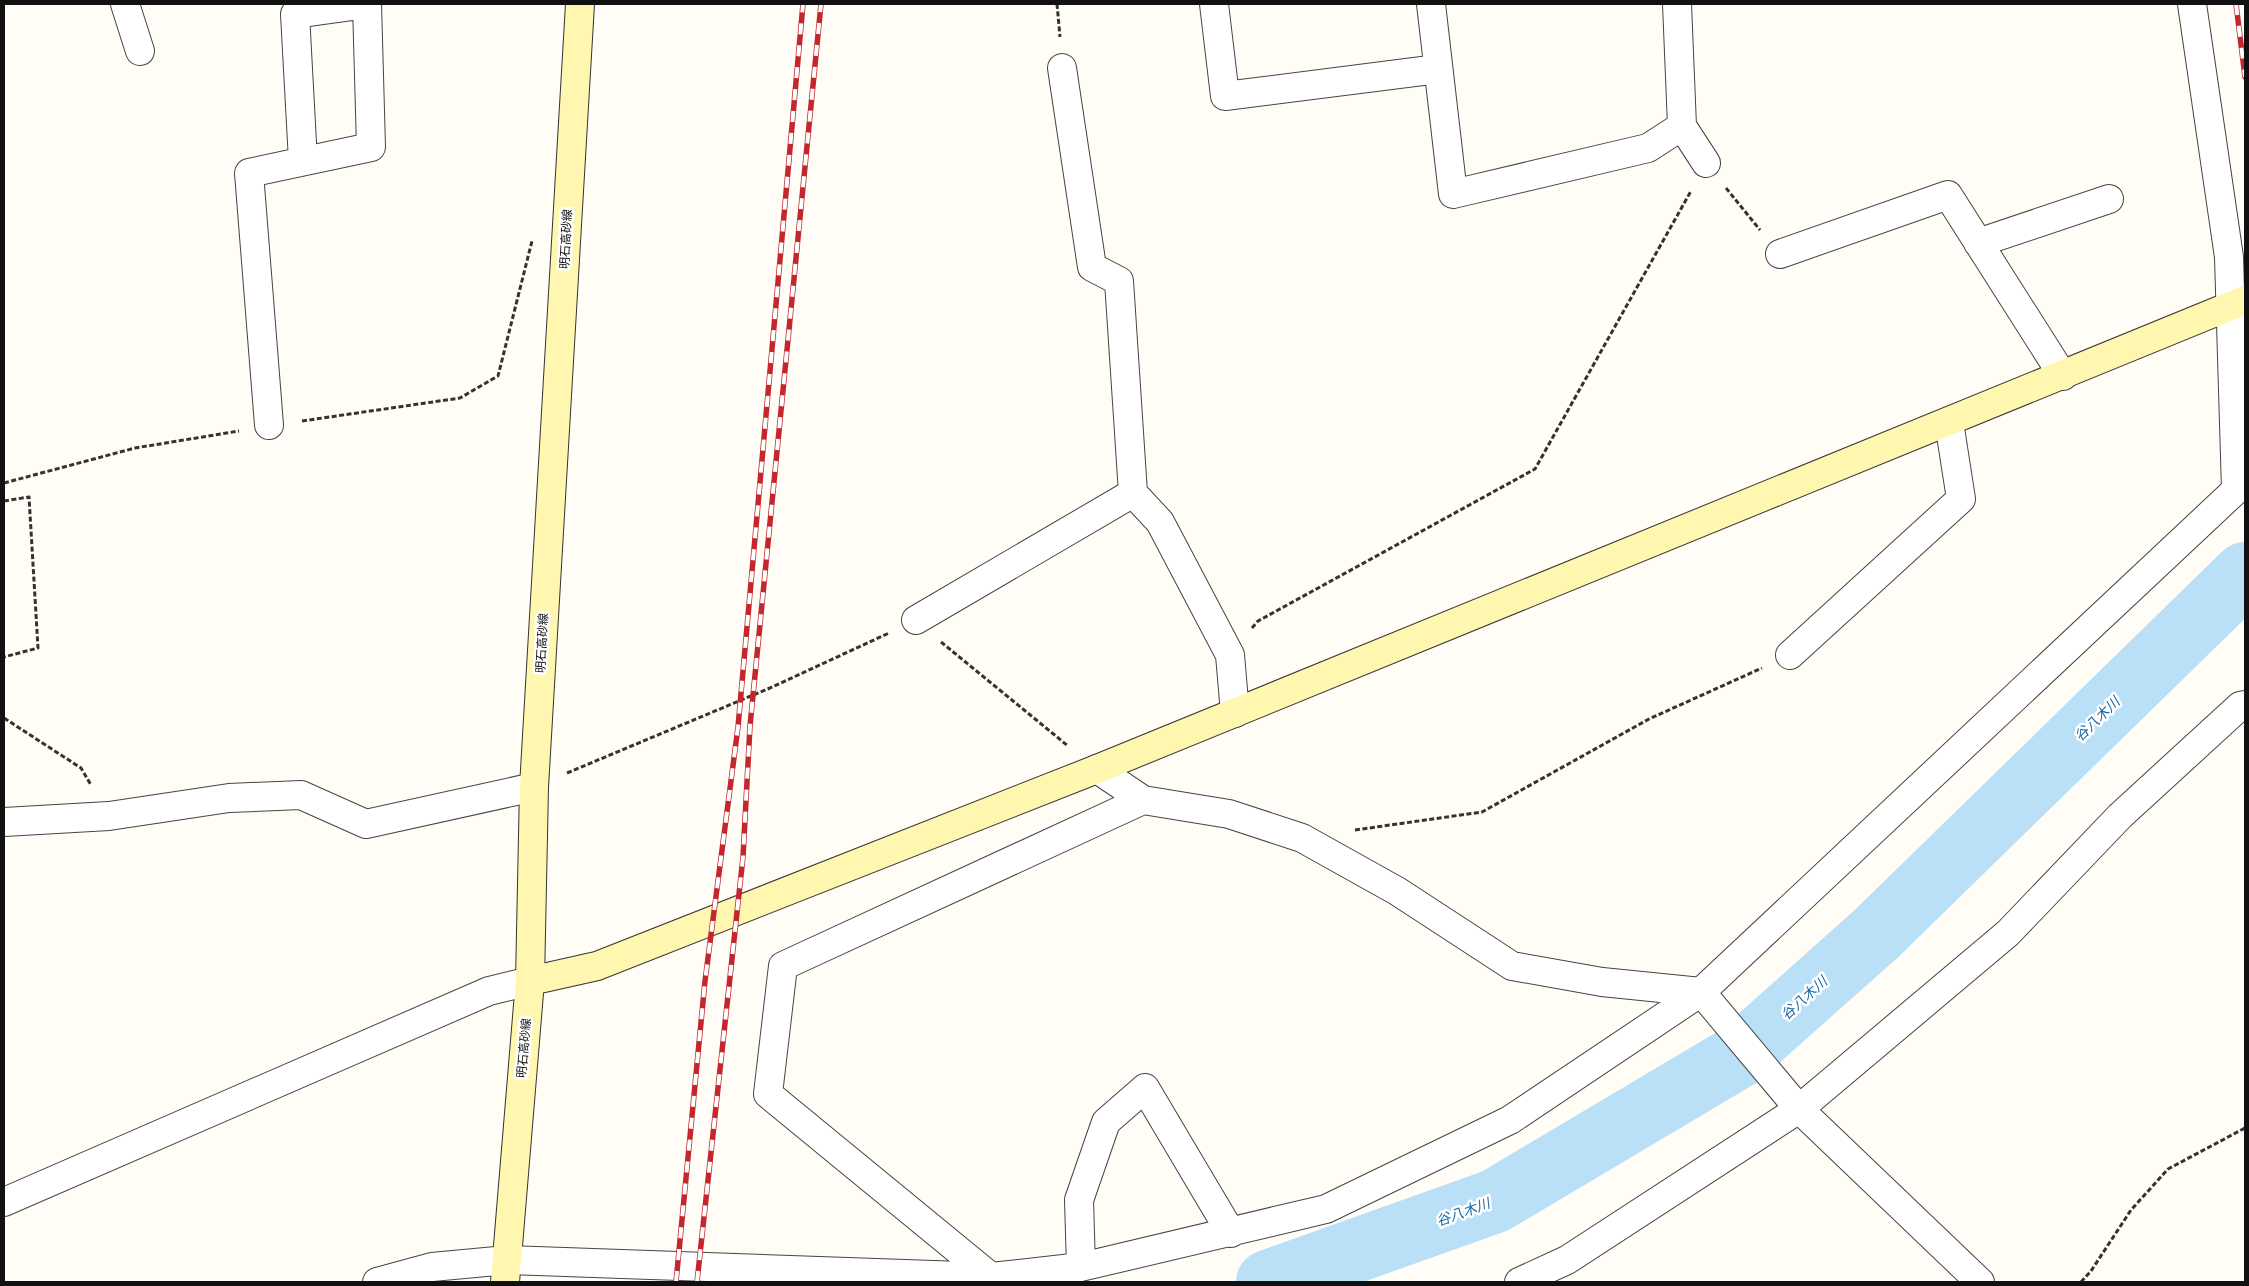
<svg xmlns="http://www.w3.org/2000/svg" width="2249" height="1286" font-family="Georgia,'Noto Sans JP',serif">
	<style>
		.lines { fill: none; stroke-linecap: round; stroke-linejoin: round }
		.river { stroke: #b9e0f7; stroke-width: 64 }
		.street-casing { stroke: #444; stroke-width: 30 }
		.secondary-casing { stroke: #333; stroke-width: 30 }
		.path { stroke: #333; stroke-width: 3; stroke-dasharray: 5 2.5; stroke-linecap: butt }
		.street { stroke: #fff; stroke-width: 28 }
		.secondary { stroke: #fff6b0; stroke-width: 28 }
		.rail-casing { stroke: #c4262e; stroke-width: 5.5 }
		.rail { stroke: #fff; stroke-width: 4; stroke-dasharray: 11; stroke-linecap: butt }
		.labels { text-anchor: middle; stroke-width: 5; stroke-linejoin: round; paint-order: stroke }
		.street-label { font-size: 12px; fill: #111; stroke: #fff }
		.water-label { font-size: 14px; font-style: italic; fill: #1768a6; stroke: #fff }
	</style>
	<rect width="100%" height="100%" fill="#fffdf5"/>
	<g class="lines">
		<!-- river -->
		<path class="river" d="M1268 1282 1495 1201 1739 1056 1876 934 2245 574"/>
		<!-- street casing -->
		<g class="street-casing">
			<path id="street" d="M125 4 140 51
				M1214 4 1225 96 1438 69
				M1431 4 1453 194 1648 148 1682 126
				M1677 4 1682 126 1706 163
				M1062 68 1092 267 1119 281 1133 493 1160 522 1230 655 1235 713
				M303 161 295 14 367 4
				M1978 243 2109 199
				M1780 254 1948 195 2063 376
				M269 425 249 173 371 147 367 4
				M916 620 1133 493
				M1790 655 1961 499 1949 422
				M1097 769 1143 800 1229 814 1302 838 1397 891 1512 966 1602 982 1701 992 1799 1109 1980 1282
				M4 822 109 816 229 798 301 795 366 824 534 787
				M4 1202 489 991 530 981
				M1081 1267 1079 1200 1106 1122 1145 1088 1231 1233
				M991 1277 768 1094 783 966 1143 800
				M377 1282 432 1267 507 1260 991 1277 1081 1267 1326 1209 1510 1120 1701 992 2236 490 2229 257 2192 4
				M1519 1282 1567 1260 1799 1109 2008 933 2120 816 2240 706 2245 705"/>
		</g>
		<!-- secondary casing -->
		<g class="secondary-casing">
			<path id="secondary" d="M530 981 597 966 1097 769 2245 300
				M505 1282 530 981 534 787 580 4"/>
		</g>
		<!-- path -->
		<path class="path" d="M1057 4 1060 37
			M1726 188 1760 230
			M302 421 460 398 498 376 532 241
			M4 483 135 448 239 431
			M4 501 29 497 38 648 4 657
			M1252 628 1258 621 1535 469 1691 191
			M941 642 1068 746
			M4 718 81 768 91 785
			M567 773 770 688 889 633
			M1355 830 1482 812 1649 719 1762 668
			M2081 1282 2091 1271 2131 1210 2168 1169 2245 1128"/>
		<!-- street -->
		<use href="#street" class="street"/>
		<!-- secondary -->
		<use href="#secondary" class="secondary"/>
		<!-- rail casing -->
		<g class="rail-casing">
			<path id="rail" d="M2236 4 2245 77
				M676 1282 705 981 738 727 803 4
				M697 1282 743 857 750 726 821 4"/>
		</g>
		<!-- rail -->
		<use href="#rail" class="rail"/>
	</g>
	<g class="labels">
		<!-- street labels -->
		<g class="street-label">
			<text transform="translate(566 239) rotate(-87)" y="4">明石高砂線</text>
			<text transform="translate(542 643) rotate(-87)" y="4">明石高砂線</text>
			<text transform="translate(524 1048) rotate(-85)" y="4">明石高砂線</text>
		</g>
		<!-- water labels -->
		<g class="water-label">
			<text transform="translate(2097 719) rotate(-44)" y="5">谷八木川</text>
			<text transform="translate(1804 998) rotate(-42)" y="5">谷八木川</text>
			<text transform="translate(1463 1212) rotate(-20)" y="5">谷八木川</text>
		</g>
	</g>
	<!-- border -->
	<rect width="2249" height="1286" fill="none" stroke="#111111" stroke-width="10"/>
</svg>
